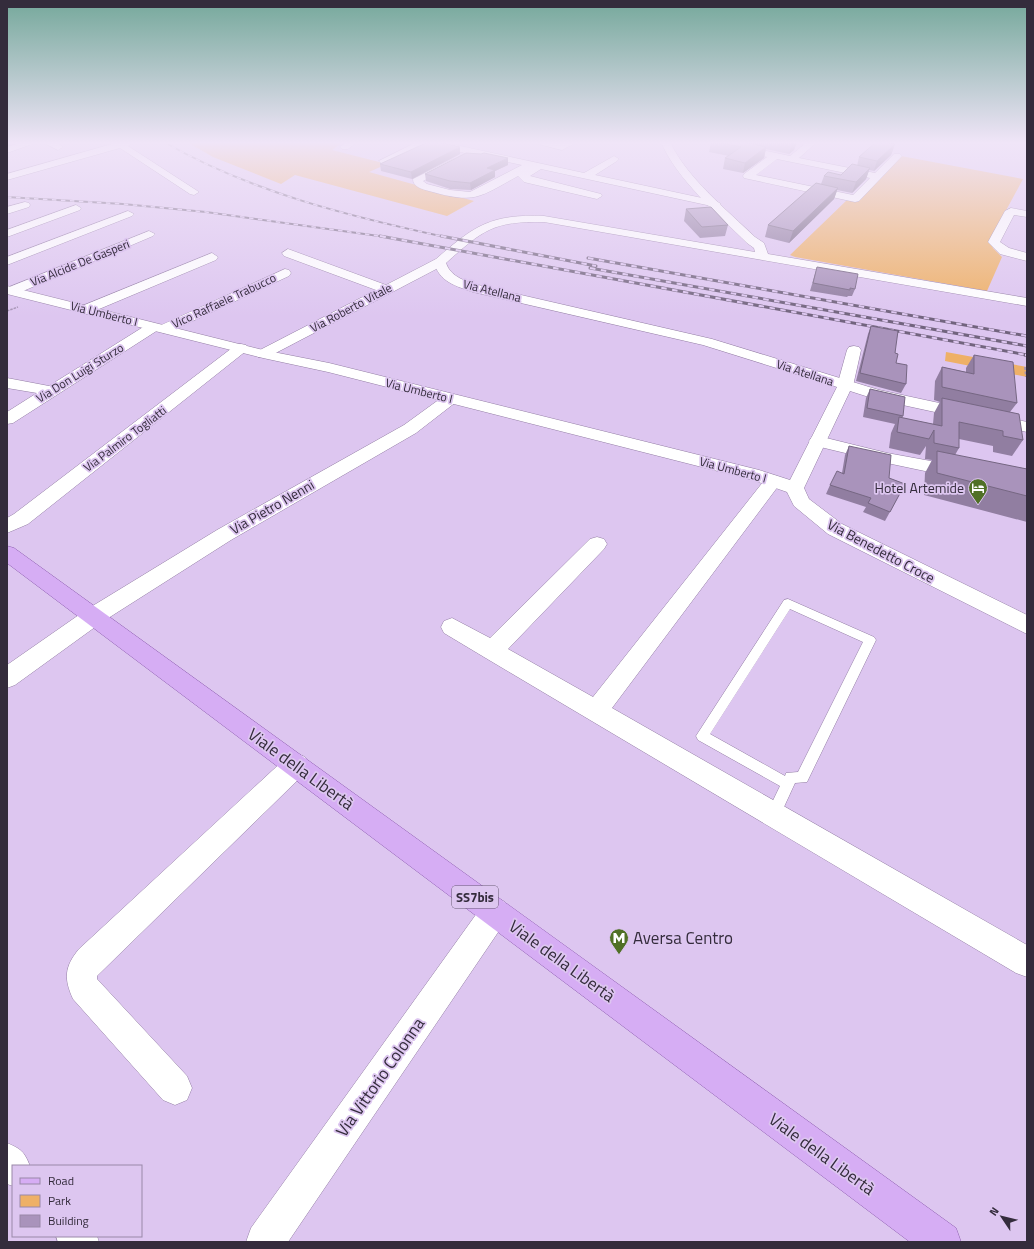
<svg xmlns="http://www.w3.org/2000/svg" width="1034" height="1249" font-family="'Titillium Web',sans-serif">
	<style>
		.green { fill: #eeb067 }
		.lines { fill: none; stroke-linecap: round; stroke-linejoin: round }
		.lane-casing { stroke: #937ea4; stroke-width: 1 }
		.street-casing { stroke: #937ea4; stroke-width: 1 }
		.secondary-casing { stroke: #937ea4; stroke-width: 1 }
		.primary-casing { stroke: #8c5dae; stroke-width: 1 }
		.path-far1 { stroke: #a694b5; stroke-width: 1.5; stroke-dasharray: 2.5 1; stroke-linecap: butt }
		.path { stroke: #a694b5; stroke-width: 2; stroke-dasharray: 3 1.5; stroke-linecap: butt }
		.lane { fill: #fff; fill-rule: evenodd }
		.street { fill: #fff; fill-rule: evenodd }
		.secondary { fill: #fff; fill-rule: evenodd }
		.primary { fill: #d6adf4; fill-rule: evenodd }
		.rail-far2-casing { stroke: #72647e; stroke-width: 2 }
		.rail-far1-casing { stroke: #72647e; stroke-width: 3 }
		.rail-casing { stroke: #72647e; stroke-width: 3.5 }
		.rail-far2 { stroke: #ddc6f0; stroke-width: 1.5; stroke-dasharray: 4.5; stroke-linecap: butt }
		.rail-far1 { stroke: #ddc6f0; stroke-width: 2; stroke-dasharray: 5.5; stroke-linecap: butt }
		.rail { stroke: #ddc6f0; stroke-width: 2.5; stroke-dasharray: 7; stroke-linecap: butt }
		.wall { fill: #917ea1 }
		.shaded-wall { fill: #766783 }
		.building { fill: #a993bb; stroke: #766783 }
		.labels { text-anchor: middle; stroke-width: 3.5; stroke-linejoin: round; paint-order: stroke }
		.far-street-label { font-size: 12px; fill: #342c3c; stroke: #ddc6f0 }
		.shield { fill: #ddc6f0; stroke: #675a72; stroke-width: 1 }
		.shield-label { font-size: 13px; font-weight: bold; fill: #342c3c }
		.poi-label { font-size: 14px; fill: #342c3c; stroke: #ddc6f0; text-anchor: end }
		.street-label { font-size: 14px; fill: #342c3c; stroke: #ddc6f0 }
		.near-street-label { font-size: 17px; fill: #342c3c; stroke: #ddc6f0 }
		.near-poi-label { font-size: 17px; fill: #342c3c; stroke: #ddc6f0; text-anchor: start }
	</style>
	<rect width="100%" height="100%" fill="#ddc6f0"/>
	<!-- green -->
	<path class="green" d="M187 142H343L332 150 387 164 369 172 474 201 447 216 295 175 281 184 213 157Z
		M901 156 1023 179 990 240 993 248 1002 257 987 291 795 257 790 255 847 200 857 202Z
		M946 352 1027 367V377L945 361Z"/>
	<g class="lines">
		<!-- lane casing -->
		<g class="lane-casing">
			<path id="lane" d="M788 599 874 637 876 640 807 782 795 783 778 820 773 821 768 820 766 815 780 786 698 740 696 736 784 600ZM790 609 863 642 798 772 786 773 785 776 710 734Z"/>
		</g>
		<!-- street casing -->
		<g class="street-casing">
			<path id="street" d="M23 142H38L7 153V147Z
				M42 142H55L63 147 58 150Z
				M119 142H135L128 146 199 192 194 195 190 194 120 148 7 180V174Z
				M346 142H357L348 149H342L340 147Z
				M417 142H442L584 173 614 156 619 159 617 161 595 175 716 201 721 204 716 207 541 169 530 176 601 194 602 196 597 199 528 183 524 182 518 176C478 198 475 204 429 191 422 189 413 187 413 179L453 159 458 162 456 164 423 181 427 184 450 190 470 192 522 165 427 145 387 163H381L379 161Z
				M530 142 561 144 577 142 562 150Z
				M704 142H724L790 156 807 142H817L799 158 875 173 894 154H900L902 156 859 201 855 202 744 178 743 176 744 174 767 157ZM777 159 870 178 853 195 756 175Z
				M25 202 29 203 30 205 29 207 7 214V207Z
				M76 205 81 208 80 210 7 237V230Z
				M1011 208 1027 211V217L1014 215 1000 242 1009 248 1027 253V261L1000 254 988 242 1005 211Z
				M128 211 134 214 132 216 7 265V257Z
				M149 231 155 234 153 236 16 294H7V288Z
				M288 249 386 285 436 259H444L446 262 444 265 268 357H258L256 354 258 351 376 290 284 256 282 253Z
				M212 253 218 257 216 260 92 312H82L80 309 82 306Z
				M285 269 289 270 291 273 289 276 169 332 164 333 158 330 13 423 7 424V412L37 393 7 388V378L49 386 148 324 153 323 159 326Z
				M241 344 246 345 248 348 246 351 28 524 7 533V518L14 514 236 345Z
				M854 346 859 347 861 350 853 386 851 389H839L837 386 847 350 849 347Z
				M450 394 456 396 458 399 456 402 416 433 231 540 102 622 15 685 7 688V665L86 610 217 530 404 425 444 396Z
				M818 436 887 453 958 466 964 468 967 472 964 476 958 478 887 463 812 445 809 441 812 437Z
				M773 475 779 477 782 481 779 485 612 708 1027 945V977L1016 973 484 657 444 633 441 627 444 621 452 618 490 638 590 539 597 537 604 539 607 544 604 549 508 649 593 697 767 477Z
				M296 753 305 757 309 765 305 773 97 976V979L187 1076 192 1088 187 1100 175 1105 163 1100 73 999C64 979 64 967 79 949L287 757Z
				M495 897 505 902 510 912 505 922 288 1242H246L251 1228 485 902Z
				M7 1143C21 1149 24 1151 30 1166H13V1186L7 1184Z
				M56 1236H97L99 1242H58Z"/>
		</g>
		<!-- secondary casing -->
		<g class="secondary-casing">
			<path id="secondary" d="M661 142H670C687 178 727 210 755 237L764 243 768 254 1027 298V306L544 222C493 221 483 230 446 263 451 278 468 282 482 286L712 339 879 390 1027 422V432L875 399 850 391 804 488 809 499 842 524 1027 615V634L828 534 794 506 787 492 753 480 328 372 263 358 7 294V286L263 350 329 363 759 470 790 480 837 387 703 345 473 292C456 286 439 282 434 262L436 259C475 225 491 214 544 216L755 252 754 248 747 243C718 214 677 180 661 142Z"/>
		</g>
		<!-- primary casing -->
		<g class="primary-casing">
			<path id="primary" d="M7 546 14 548 956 1228 961 1242H910L7 563Z"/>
		</g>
		<!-- path-far1 -->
		<path class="path-far1" d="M7 311 18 307"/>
		<!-- path -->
		<path class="path" d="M1025 367 1026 377"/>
		<!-- lane -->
		<use href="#lane" class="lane"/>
		<!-- street -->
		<use href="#street" class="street"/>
		<!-- secondary -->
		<use href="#secondary" class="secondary"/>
		<!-- primary -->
		<use href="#primary" class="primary"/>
		<!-- rail-far2 casing -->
		<g class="rail-far2-casing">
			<path id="rail-far2" d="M164 142C251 192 348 216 445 237
				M7 197 123 204 206 212 386 237"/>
		</g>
		<!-- rail-far1 casing -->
		<g class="rail-far1-casing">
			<path id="rail-far1" d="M380 236 1027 355
				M441 236 596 266
				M588 258 1027 336
				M590 268 1027 346"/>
		</g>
		<!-- rail casing -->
		<g class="rail-casing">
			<path id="rail" d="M1025 355H1027"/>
		</g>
		<!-- rail-far2 -->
		<use href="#rail-far2" class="rail-far2"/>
		<!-- rail-far1 -->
		<use href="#rail-far1" class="rail-far1"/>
		<!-- rail -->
		<use href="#rail" class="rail"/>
	</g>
	<!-- wall -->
	<path class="wall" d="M711 142H797L794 150 789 154 766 149 764 158 743 173 723 169 725 158 729 156 709 152Z
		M895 144 891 155 874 171 869 170 866 179 852 193 837 190 834 199 789 243 765 237 768 225 821 184 824 176 841 175 857 166 859 157Z
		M460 154 412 179 381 171 380 164Z
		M508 165 495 171V177L471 190 450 189 426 181 425 174Z
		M686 209 728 225 725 236 700 238 684 221Z
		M817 267 855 289 852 296H848L847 297 810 291Z
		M871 326 895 353 896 363 906 384 901 393 856 381 868 334Z
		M974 355 1017 403 1010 412 1023 440 1012 456 993 452V446L959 439V448L955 455 1027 469V522L924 495 925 473 932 460 925 459 926 446 920 455 889 448 891 433 895 424 863 417 866 398 870 389 903 416 902 418 933 424 934 413 940 402 934 400 935 381 942 367 966 372V368Z
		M849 446 889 478 905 484 885 521 863 512 866 507 826 494 830 485 842 473 845 455Z"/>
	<!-- shaded-wall -->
	<path class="shaded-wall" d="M794 142H797L794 150 789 154 792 144Z
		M895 144 891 155 874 171 877 161Z
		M460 147V154L412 179 411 172Z
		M766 147 764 158 743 173 745 163Z
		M508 158V165L495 171V177L471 190 470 183 487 168Z
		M870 168 866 179 852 193 856 182Z
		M838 188 834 199 789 243 793 231Z"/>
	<!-- building -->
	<path class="building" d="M428 142H439L460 147 411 172 380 164Z
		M716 142H745L766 147 745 163 725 158 741 147Z
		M784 142H794L792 144Z
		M876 142H885L895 144 877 161 859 157Z
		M466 153 481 154 484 153 508 158 487 168 495 170 470 183 450 181 425 174Z
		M852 164 870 168 856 182 824 176 828 172 841 175Z
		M816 183 838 188 793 231 768 225Z
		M711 207 728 225 702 227 686 209Z
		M817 267 858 274 855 289 850 288V290L813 283Z
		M871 326 898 331 895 353 898 354 896 363 907 365 906 384 860 373Z
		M974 355 1013 362 1017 403 942 387V367L974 374Z
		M870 389 905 397 903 416 867 408Z
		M942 398 1019 414 1023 440 1003 436V431L959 422V448L934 443V430L929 439 897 432 899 417 942 426Z
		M849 446 891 455 889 478 905 484 890 512 868 503 871 498 830 485 837 471 844 474Z
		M937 451 1027 469V496L937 473Z"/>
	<!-- sky -->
	<linearGradient id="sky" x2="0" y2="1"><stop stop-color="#75a89b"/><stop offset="0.45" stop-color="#f0e5f8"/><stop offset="1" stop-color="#f0e5f8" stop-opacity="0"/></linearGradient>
	<rect width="1034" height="317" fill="url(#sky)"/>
	<!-- icons -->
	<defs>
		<g id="hotel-pin" transform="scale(1)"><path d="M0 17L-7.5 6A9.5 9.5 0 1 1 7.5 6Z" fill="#507026" stroke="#ddc6f0"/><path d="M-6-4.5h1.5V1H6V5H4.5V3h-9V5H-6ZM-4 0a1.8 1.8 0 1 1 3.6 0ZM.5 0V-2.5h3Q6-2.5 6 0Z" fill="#fff"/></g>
		<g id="metro-pin" transform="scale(1)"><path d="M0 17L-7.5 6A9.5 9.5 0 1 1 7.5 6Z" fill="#507026" stroke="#ddc6f0"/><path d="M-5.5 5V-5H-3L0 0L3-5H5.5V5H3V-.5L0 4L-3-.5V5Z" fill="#fff"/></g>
	</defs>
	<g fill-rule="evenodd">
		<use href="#hotel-pin" x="978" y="488"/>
		<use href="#metro-pin" x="619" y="938"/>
	</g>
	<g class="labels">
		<!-- far-street labels -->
		<g class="far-street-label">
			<text transform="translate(80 263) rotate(-22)" y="4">Via Alcide De Gasperi</text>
			<text transform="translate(492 291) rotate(14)" y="4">Via Atellana</text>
			<text transform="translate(224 301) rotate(-25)" y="4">Vico Raffaele Trabucco</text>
			<text transform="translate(351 308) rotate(-28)" y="4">Via Roberto Vitale</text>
			<text transform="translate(104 314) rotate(14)" y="4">Via Umberto I</text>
			<text transform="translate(80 373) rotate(-32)" y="4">Via Don Luigi Sturzo</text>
			<text transform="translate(805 373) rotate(18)" y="4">Via Atellana</text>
			<text transform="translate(419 391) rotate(14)" y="4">Via Umberto I</text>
			<text transform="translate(125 439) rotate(-37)" y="4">Via Palmiro Togliatti</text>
			<text transform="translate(733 470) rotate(15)" y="4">Via Umberto I</text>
		</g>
		<!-- shield labels -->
		<rect class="shield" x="452" y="886" width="46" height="22" rx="3"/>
		<g class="shield-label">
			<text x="475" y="902">SS7bis</text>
		</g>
		<!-- poi labels -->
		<g class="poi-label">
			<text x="964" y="493">Hotel Artemide</text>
		</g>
		<!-- street labels -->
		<g class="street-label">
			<text transform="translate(272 507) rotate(-30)" y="5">Via Pietro Nenni</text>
			<text transform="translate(881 551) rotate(28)" y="5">Via Benedetto Croce</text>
		</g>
		<!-- near-street labels -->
		<g class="near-street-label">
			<text transform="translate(301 769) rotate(36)" y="6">Viale della Libertà</text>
			<text transform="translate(562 961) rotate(36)" y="6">Viale della Libertà</text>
			<text transform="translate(380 1077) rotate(-55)" y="6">Via Vittorio Colonna</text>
			<text transform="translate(822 1154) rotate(36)" y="6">Viale della Libertà</text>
		</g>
		<!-- near-poi labels -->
		<g class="near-poi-label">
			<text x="633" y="944">Aversa Centro</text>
		</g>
	</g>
	<!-- border -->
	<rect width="1034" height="1249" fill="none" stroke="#342c3c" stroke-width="16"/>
	<!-- legend -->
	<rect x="12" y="1165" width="130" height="72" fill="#ddc6f0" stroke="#9988a8"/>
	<rect x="20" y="1178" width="20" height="6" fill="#d6adf4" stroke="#9988a8"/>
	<text x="48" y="1185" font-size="12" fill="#342c3c">Road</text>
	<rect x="20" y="1195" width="20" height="12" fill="#eeb067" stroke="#9988a8"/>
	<text x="48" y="1205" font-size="12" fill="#342c3c">Park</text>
	<rect x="20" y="1215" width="20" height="12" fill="#a993bb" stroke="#9988a8"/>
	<text x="48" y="1225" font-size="12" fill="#342c3c">Building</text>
	<!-- north arrow -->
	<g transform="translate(1002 1217) rotate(305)" stroke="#ddc6f0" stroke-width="3" paint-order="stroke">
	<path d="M0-3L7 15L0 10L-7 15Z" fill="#342c3c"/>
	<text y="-6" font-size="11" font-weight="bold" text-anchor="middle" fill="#342c3c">N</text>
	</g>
</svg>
